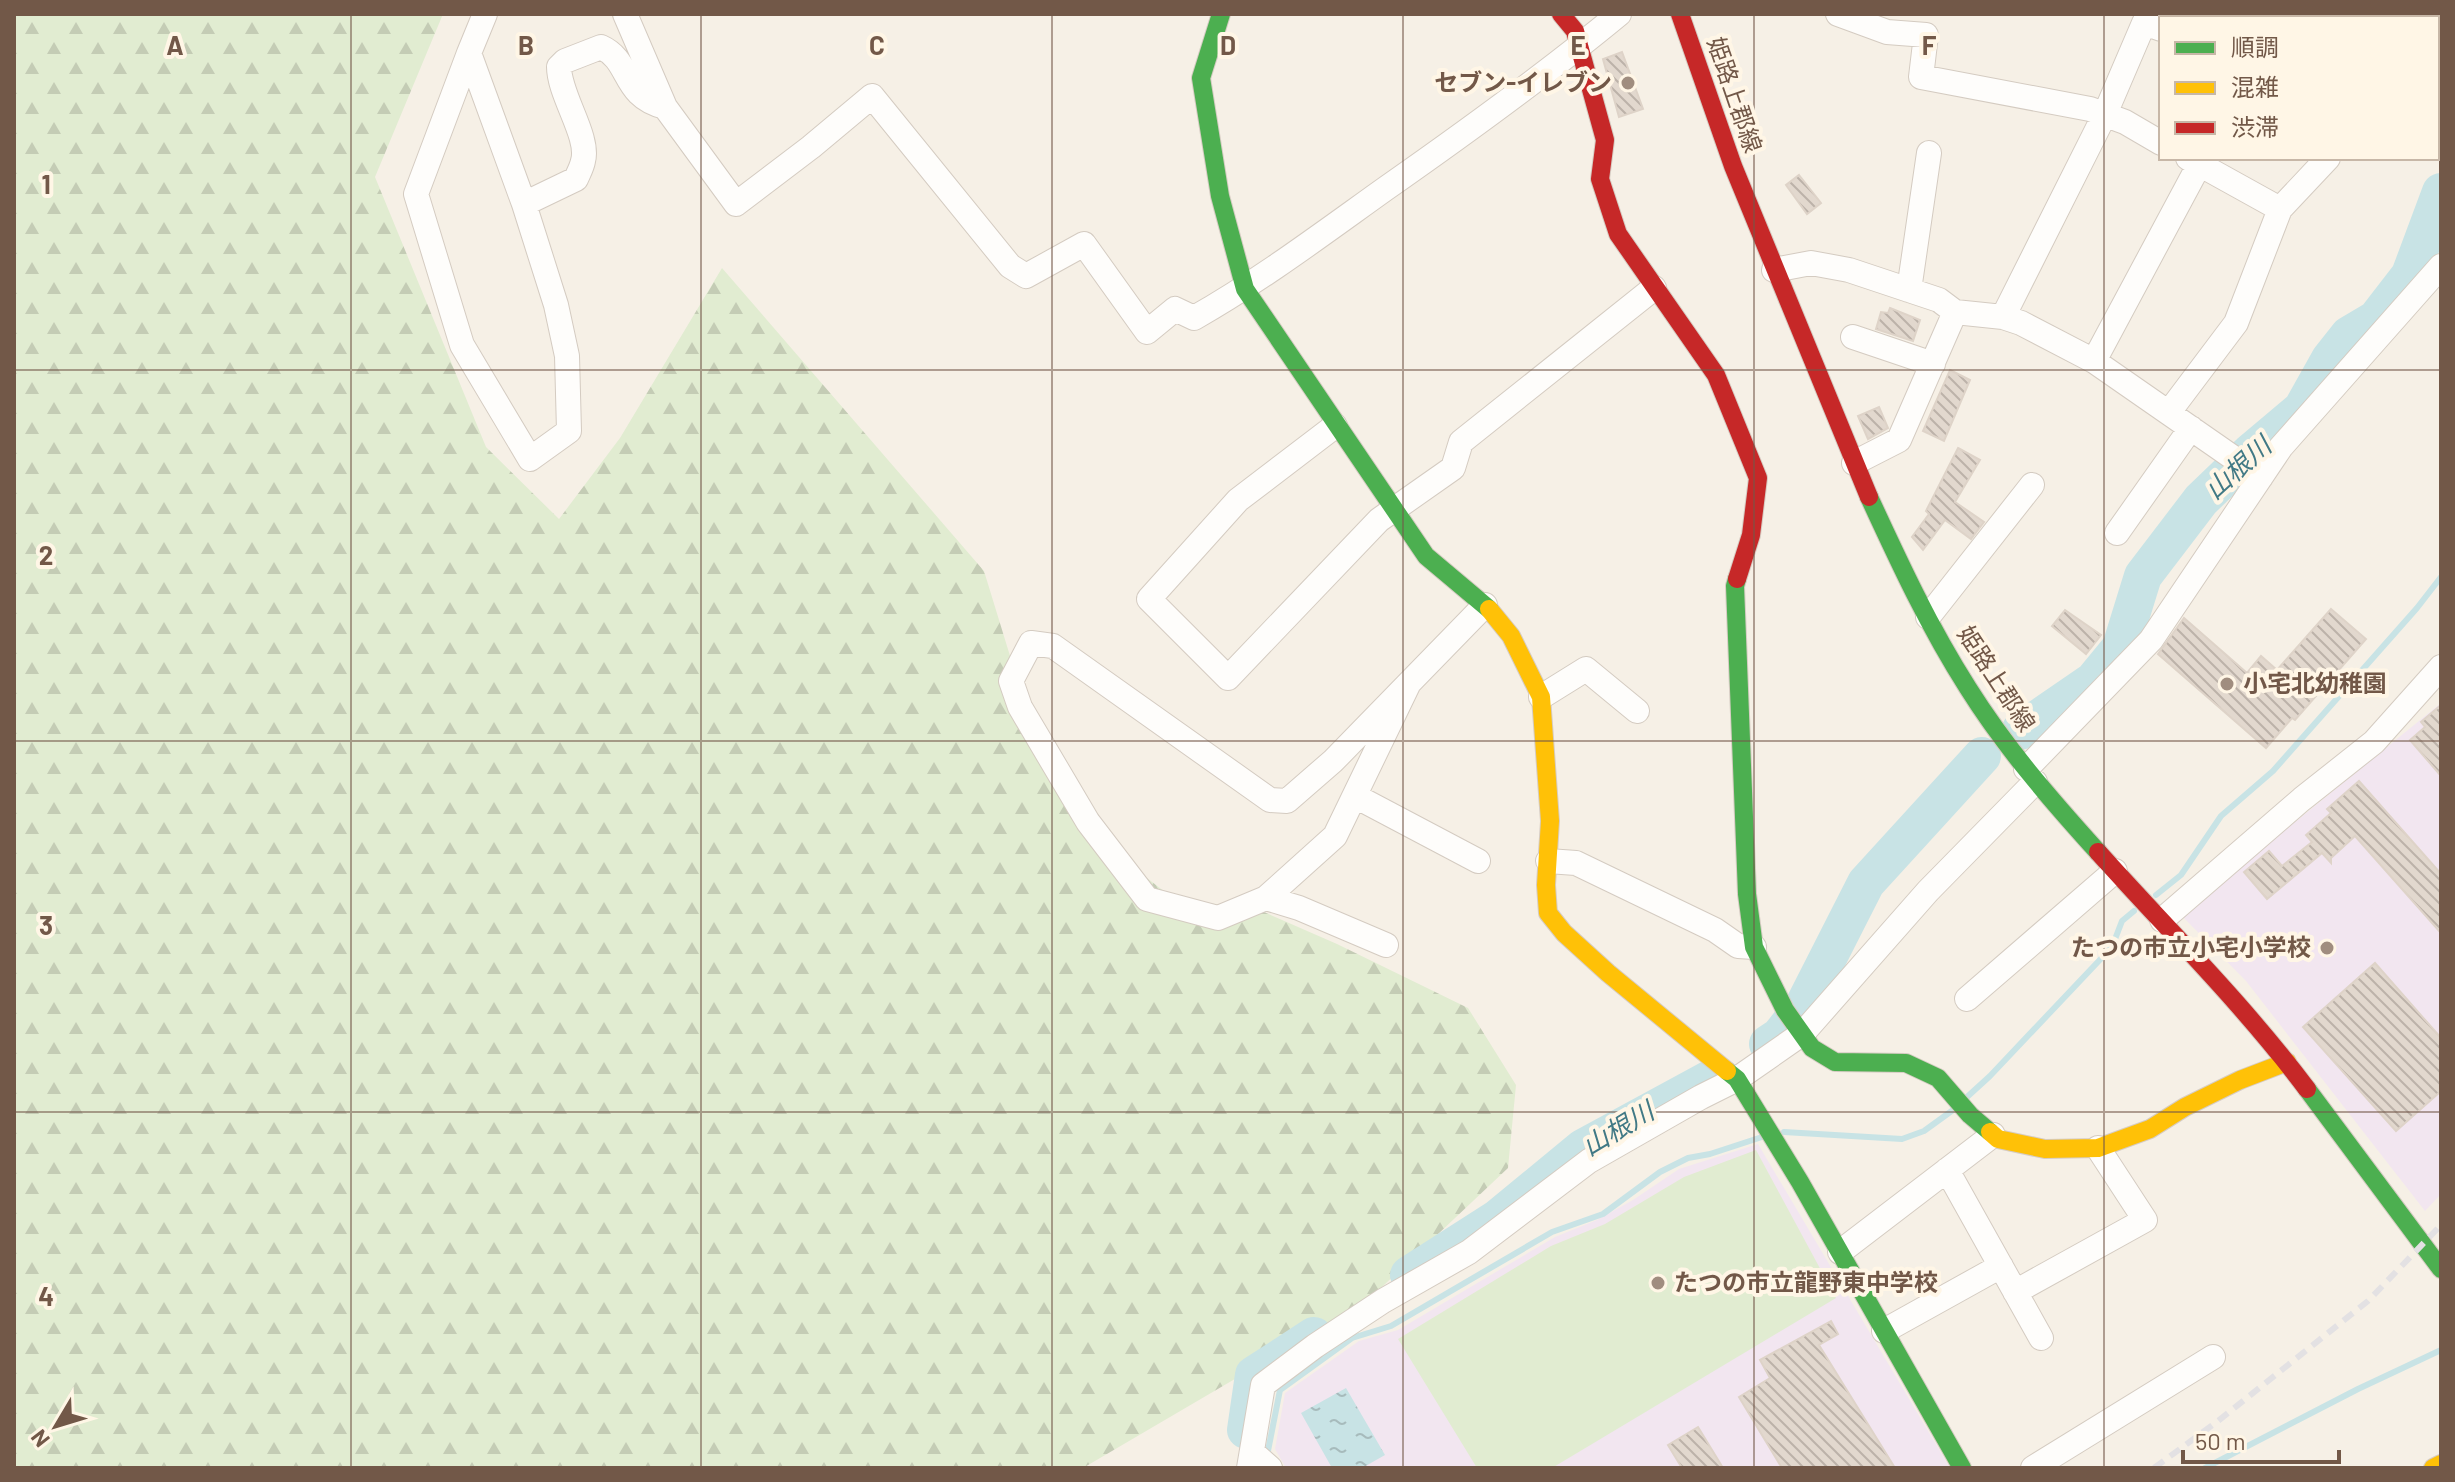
<svg xmlns="http://www.w3.org/2000/svg" width="2455" height="1482" font-family="Barlow,'Noto Sans JP',sans-serif">
	<style>
		.education { fill: #f2e6f0 }
		.green { fill: #e1ecd1 }
		.forest { fill: url(#forest-firs) }
		.water { fill: url(#water-ripples) }
		.lines { fill: none; stroke-linecap: round; stroke-linejoin: round }
		.stream { stroke: #c8e3e5; stroke-width: 6 }
		.river { stroke: #c8e3e5; stroke-width: 38 }
		.building { fill: url(#building-back-hatch); stroke: #ded3c8; stroke-width: 2 }
		.street-casing { stroke: #d4cbc1; stroke-width: 26 }
		.fast-casing { stroke: #d6ccc3; stroke-width: 20 }
		.slow-casing { stroke: #d6ccc3; stroke-width: 20 }
		.jam-casing { stroke: #d6ccc3; stroke-width: 20 }
		.street { stroke: #fefdfb; stroke-width: 24 }
		.fast { stroke: #4caf50; stroke-width: 18 }
		.slow { stroke: #ffc107; stroke-width: 18 }
		.jam { stroke: #c62828; stroke-width: 18 }
		.rail { stroke: #e3e1e3; stroke-width: 6; stroke-dasharray: 12 8; stroke-linecap: butt }
		.grid { fill: none; stroke: #725848; stroke-width: 2; stroke-opacity: 0.55 }
		.poi-dot { fill: #a08d7f; stroke: #fff6e6; stroke-width: 3 }
		.labels { text-anchor: middle; stroke-width: 8; stroke-linejoin: round; paint-order: stroke }
		.poi-label { font-size: 24px; font-weight: bold; fill: #725848; stroke: #fff6e6; text-anchor: end }
		.street-label { font-size: 24px; fill: #725848; stroke: #fff6e6 }
		.water-label { font-size: 26px; font-style: italic; fill: #417985; stroke: #fff6e6 }
		.grid-label { font-size: 26px; text-anchor: middle; font-weight: bold; fill: #725848; stroke: #fff6e6; stroke-width: 8; stroke-linejoin: round; paint-order: stroke }
	</style>
	<defs>
		<pattern id="forest-firs" width="22" height="20" patternUnits="userSpaceOnUse" patternTransform="scale(2)"><rect width="22" height="20" fill="#e1ecd1"/><path d="M5 1l3.5 6h-7zM16 11l3.5 6h-7z" fill="#c4ccb5"/></pattern>
		<pattern id="water-ripples" width="26" height="14" patternUnits="userSpaceOnUse" patternTransform="scale(2)"><rect width="26" height="14" fill="#c8e3e5"/><path d="M2 4q2-2 4 0t4 0M15 11q2-2 4 0t4 0" fill="none" stroke="#a7bbbc"/></pattern>
		<pattern id="building-back-hatch" width="6" height="6" patternUnits="userSpaceOnUse" patternTransform="scale(2)"><rect width="6" height="6" fill="#e2d8ce"/><path d="M-1 5l2 2M0 0l6 6M5-1l2 2" fill="none" stroke="#bcb2a9"/></pattern>
	</defs>
	<rect width="100%" height="100%" fill="#f6f0e6"/>
	<!-- education -->
	<path class="education" d="M2441 703V1194L2425 1211 2246 981 2181 915Z
		M1758 1144 1950 1468H1286L1275 1449 1285 1393 1359 1341 1398 1330 1555 1237 1597 1220 1633 1200 1679 1169Z"/>
	<!-- green -->
	<path class="green" d="M1756 1150 1836 1298 1552 1468H1477L1398 1339 1551 1246 1605 1224 1684 1177Z"/>
	<!-- forest -->
	<path class="forest" d="M14 14H443L375 177 486 447 559 519 620 438 722 268 984 571 1033 731 1084 829 1174 899 1257 909 1337 944 1468 1008 1516 1085 1508 1168 1383 1286 1339 1318 1083 1468H14Z"/>
	<!-- water -->
	<path class="water" d="M1346 1388 1385 1455 1362 1468H1332L1301 1413Z"/>
	<g class="lines">
		<!-- stream -->
		<path class="stream" d="M2156 895 2181 875 2221 816 2273 771 2417 608 2441 577
			M1967 1097 1990 1076 2112 947 2122 921 2134 911
			M1784 1132 1902 1139 1924 1131 1953 1110
			M1267 1456 1280 1390 1352 1338 1391 1326 1552 1232 1603 1214 1660 1172 1688 1158 1710 1154 1762 1137
			M2205 1468 2358 1389 2441 1350"/>
		<!-- river -->
		<path class="river" d="M2020 731 2093 681 2121 647 2143 576 2201 500 2251 452 2302 409 2330 359 2349 335 2376 319 2410 275 2441 192
			M1768 1044 1780 1036 1804 1005 1866 883 1982 756
			M1409 1275 1498 1218 1583 1148 1712 1078
			M1246 1430 1254 1375 1314 1336"/>
	</g>
	<!-- building -->
	<path class="building" d="M1622 52 1643 109 1619 117 1603 59Z
		M1799 175 1821 203 1807 214 1786 185Z
		M1890 308 1920 320 1913 341 1876 329 1881 312 1888 313Z
		M1950 370 1970 380 1944 441 1923 431Z
		M1879 407 1888 428 1868 439 1858 416Z
		M1958 448 1980 460 1955 502 1984 522 1971 539 1945 520 1923 550 1912 537 1929 514 1926 511Z
		M2331 609 2366 639 2295 720 2292 718 2266 748 2158 654 2184 618 2247 673 2261 656 2277 670Z
		M2065 610 2101 635 2086 654 2052 626Z
		M2441 705V776L2410 740 2425 727 2421 722Z
		M2359 781 2441 874V933L2355 836 2331 858V863L2322 853 2267 899 2244 872 2269 851 2282 866 2312 842 2306 835 2331 813 2327 809Z
		M2375 963 2441 1038V1091L2396 1131 2303 1027Z
		M1831 1321 1838 1334 1819 1345 1895 1468H1782L1739 1397 1770 1378 1760 1360Z
		M1698 1427 1723 1468H1682L1668 1445Z"/>
	<g class="lines">
		<!-- street casing -->
		<g class="street-casing">
			<path id="street" d="M625 14 665 107 736 204 811 147 872 96 1010 266 1026 276 1084 244 1147 332 1175 309 1194 318C1261 280 1322 234 1385 189 1465 133 1544 76 1619 14
				M1838 14 1887 32 1926 35 1921 77 2090 109 2125 122 2161 143
				M2363 14 2366 18
				M2266 18 2267 14
				M2437 41 2441 38
				M469 53 485 14
				M2188 158 2280 209
				M524 204 469 53 416 194 462 345 530 459 569 431 567 356 556 305 524 204 576 179C578 174 582 167 583 161 590 137 559 95 559 67L565 61 601 47C632 61 621 96 665 107
				M1774 270 1811 263 1849 270 1939 300 1955 312 2003 317 2021 323 2094 361 2261 477
				M1909 290 1929 153
				M2003 317 2105 114 2144 23 2161 29
				M1853 337 1933 364
				M2094 361 2199 165
				M2169 412 2236 323 2280 209 2328 158
				M1335 426 1238 500 1149 599 1228 678 1379 520 1453 468 1461 442 1654 288
				M1854 463 1899 440 1955 312
				M2117 533 2191 428
				M1928 617 2032 485
				M1408 685 1335 836 1266 898 1218 918 1147 899 1088 822 1020 707 1011 681 1031 643 1053 646 1270 800 1287 801 1333 761 1485 605
				M1541 697 1586 669 1637 711
				M2026 769 2151 640 2281 447 2441 266
				M1355 796 1478 861
				M1548 861 1576 863 1715 930 1738 946 1754 947
				M1266 898 1299 908 1386 945
				M2162 920 2302 799 2374 742 2441 667
				M1967 999 2115 871
				M1947 1170 2041 1338
				M1840 1252 1993 1135
				M2015 1292 2145 1220 2098 1148
				M1884 1331 2001 1266
				M1252 1452 1270 1468
				M1249 1468 1263 1385 1315 1346 1383 1301 1469 1252 1589 1161 1701 1097 1737 1079 1803 1033 1928 891 2035 782
				M2033 1468 2213 1357"/>
		</g>
		<!-- fast casing -->
		<g class="fast-casing">
			<path id="fast" d="M1221 14 1201 78 1220 196 1245 289 1426 556 1489 609
				M1869 497C1899 562 1929 627 1968 688 2005 747 2051 800 2098 852
				M1737 579 1735 586 1747 894 1754 947 1785 1010 1812 1048 1835 1062 1906 1063 1938 1078 1970 1115 1990 1132
				M1727 1071 1737 1079 1800 1182 1962 1468
				M2307 1089 2441 1269"/>
		</g>
		<!-- slow casing -->
		<g class="slow-casing">
			<path id="slow" d="M1489 609 1511 636 1541 697 1550 821 1546 885 1548 913 1564 933 1608 973 1727 1071
				M1990 1132 1998 1139 2045 1149 2098 1148 2150 1129 2185 1107 2240 1080 2287 1062
				M2433 1468 2441 1464"/>
		</g>
		<!-- jam casing -->
		<g class="jam-casing">
			<path id="jam" d="M1561 14 1575 31 1605 140 1600 179 1618 234 1716 375 1758 478 1751 535 1737 579
				M1680 14 1733 166 1869 497
				M2098 852C2168 930 2244 1005 2307 1089"/>
		</g>
		<!-- street -->
		<use href="#street" class="street"/>
		<!-- fast -->
		<use href="#fast" class="fast"/>
		<!-- slow -->
		<use href="#slow" class="slow"/>
		<!-- jam -->
		<use href="#jam" class="jam"/>
		<!-- rail -->
		<path class="rail" d="M2154 1468 2218 1421 2368 1301 2441 1225"/>
	</g>
	<!-- grid -->
	<path class="grid" d="M351 14V1468M701 14V1468M1052 14V1468M1403 14V1468M1754 14V1468M2104 14V1468M14 370H2441M14 741H2441M14 1112H2441"/>
	<!-- markers -->
	<g class="poi-dot">
		<circle cx="1628" cy="83" r="8"/>
		<circle cx="2227" cy="684" r="8"/>
		<circle cx="2327" cy="948" r="8"/>
		<circle cx="1658" cy="1283" r="8"/>
	</g>
	<g class="labels">
		<!-- poi labels -->
		<g class="poi-label">
			<text x="1612" y="91">セブン-イレブン</text>
			<text x="2243" y="692" text-anchor="start">小宅北幼稚園</text>
			<text x="2311" y="956">たつの市立小宅小学校</text>
			<text x="1674" y="1291" text-anchor="start">たつの市立龍野東中学校</text>
		</g>
		<!-- street labels -->
		<g class="street-label">
			<text transform="translate(1734 95) rotate(71)" y="8">姫路上郡線</text>
			<text transform="translate(1996 679) rotate(57)" y="8">姫路上郡線</text>
		</g>
		<!-- water labels -->
		<g class="water-label">
			<text transform="translate(2238 468) rotate(-42)" y="9">山根川</text>
			<text transform="translate(1618 1129) rotate(-31)" y="9">山根川</text>
		</g>
	</g>
	<g class="grid-label">
		<text x="175" y="55">A</text>
		<text x="526" y="55">B</text>
		<text x="877" y="55">C</text>
		<text x="1228" y="55">D</text>
		<text x="1578" y="55">E</text>
		<text x="1929" y="55">F</text>
		<text x="46" y="194">1</text>
		<text x="46" y="565">2</text>
		<text x="46" y="935">3</text>
		<text x="46" y="1306">4</text>
	</g>
	<!-- border -->
	<rect width="2455" height="1482" fill="none" stroke="#725848" stroke-width="32"/>
	<!-- legend -->
	<rect x="2159" y="16" width="280" height="144" fill="#fff6e6" stroke="#c7b7a7" stroke-width="2"/>
	<rect x="2175" y="42" width="40" height="12" fill="#4caf50" stroke="#c7b7a7" stroke-width="2"/>
	<text x="2231" y="56" font-size="24" fill="#725848">順調</text>
	<rect x="2175" y="82" width="40" height="12" fill="#ffc107" stroke="#c7b7a7" stroke-width="2"/>
	<text x="2231" y="96" font-size="24" fill="#725848">混雑</text>
	<rect x="2175" y="122" width="40" height="12" fill="#c62828" stroke="#c7b7a7" stroke-width="2"/>
	<text x="2231" y="136" font-size="24" fill="#725848">渋滞</text>
	<!-- north arrow -->
	<g transform="translate(56 1426) rotate(232)" stroke="#fff6e6" stroke-width="6" paint-order="stroke">
	<path d="M0-6L14 30L0 20L-14 30Z" fill="#725848"/>
	<text y="-12" font-size="22" font-weight="bold" text-anchor="middle" fill="#725848">N</text>
	</g>
	<!-- scale -->
	<path d="M2183 1450v12h156v-12" fill="none" stroke="#725848" stroke-width="4"/>
	<text x="2195" y="1450" font-size="24" fill="#725848" stroke="#fff6e6" stroke-width="6" paint-order="stroke">50 m</text>
</svg>
